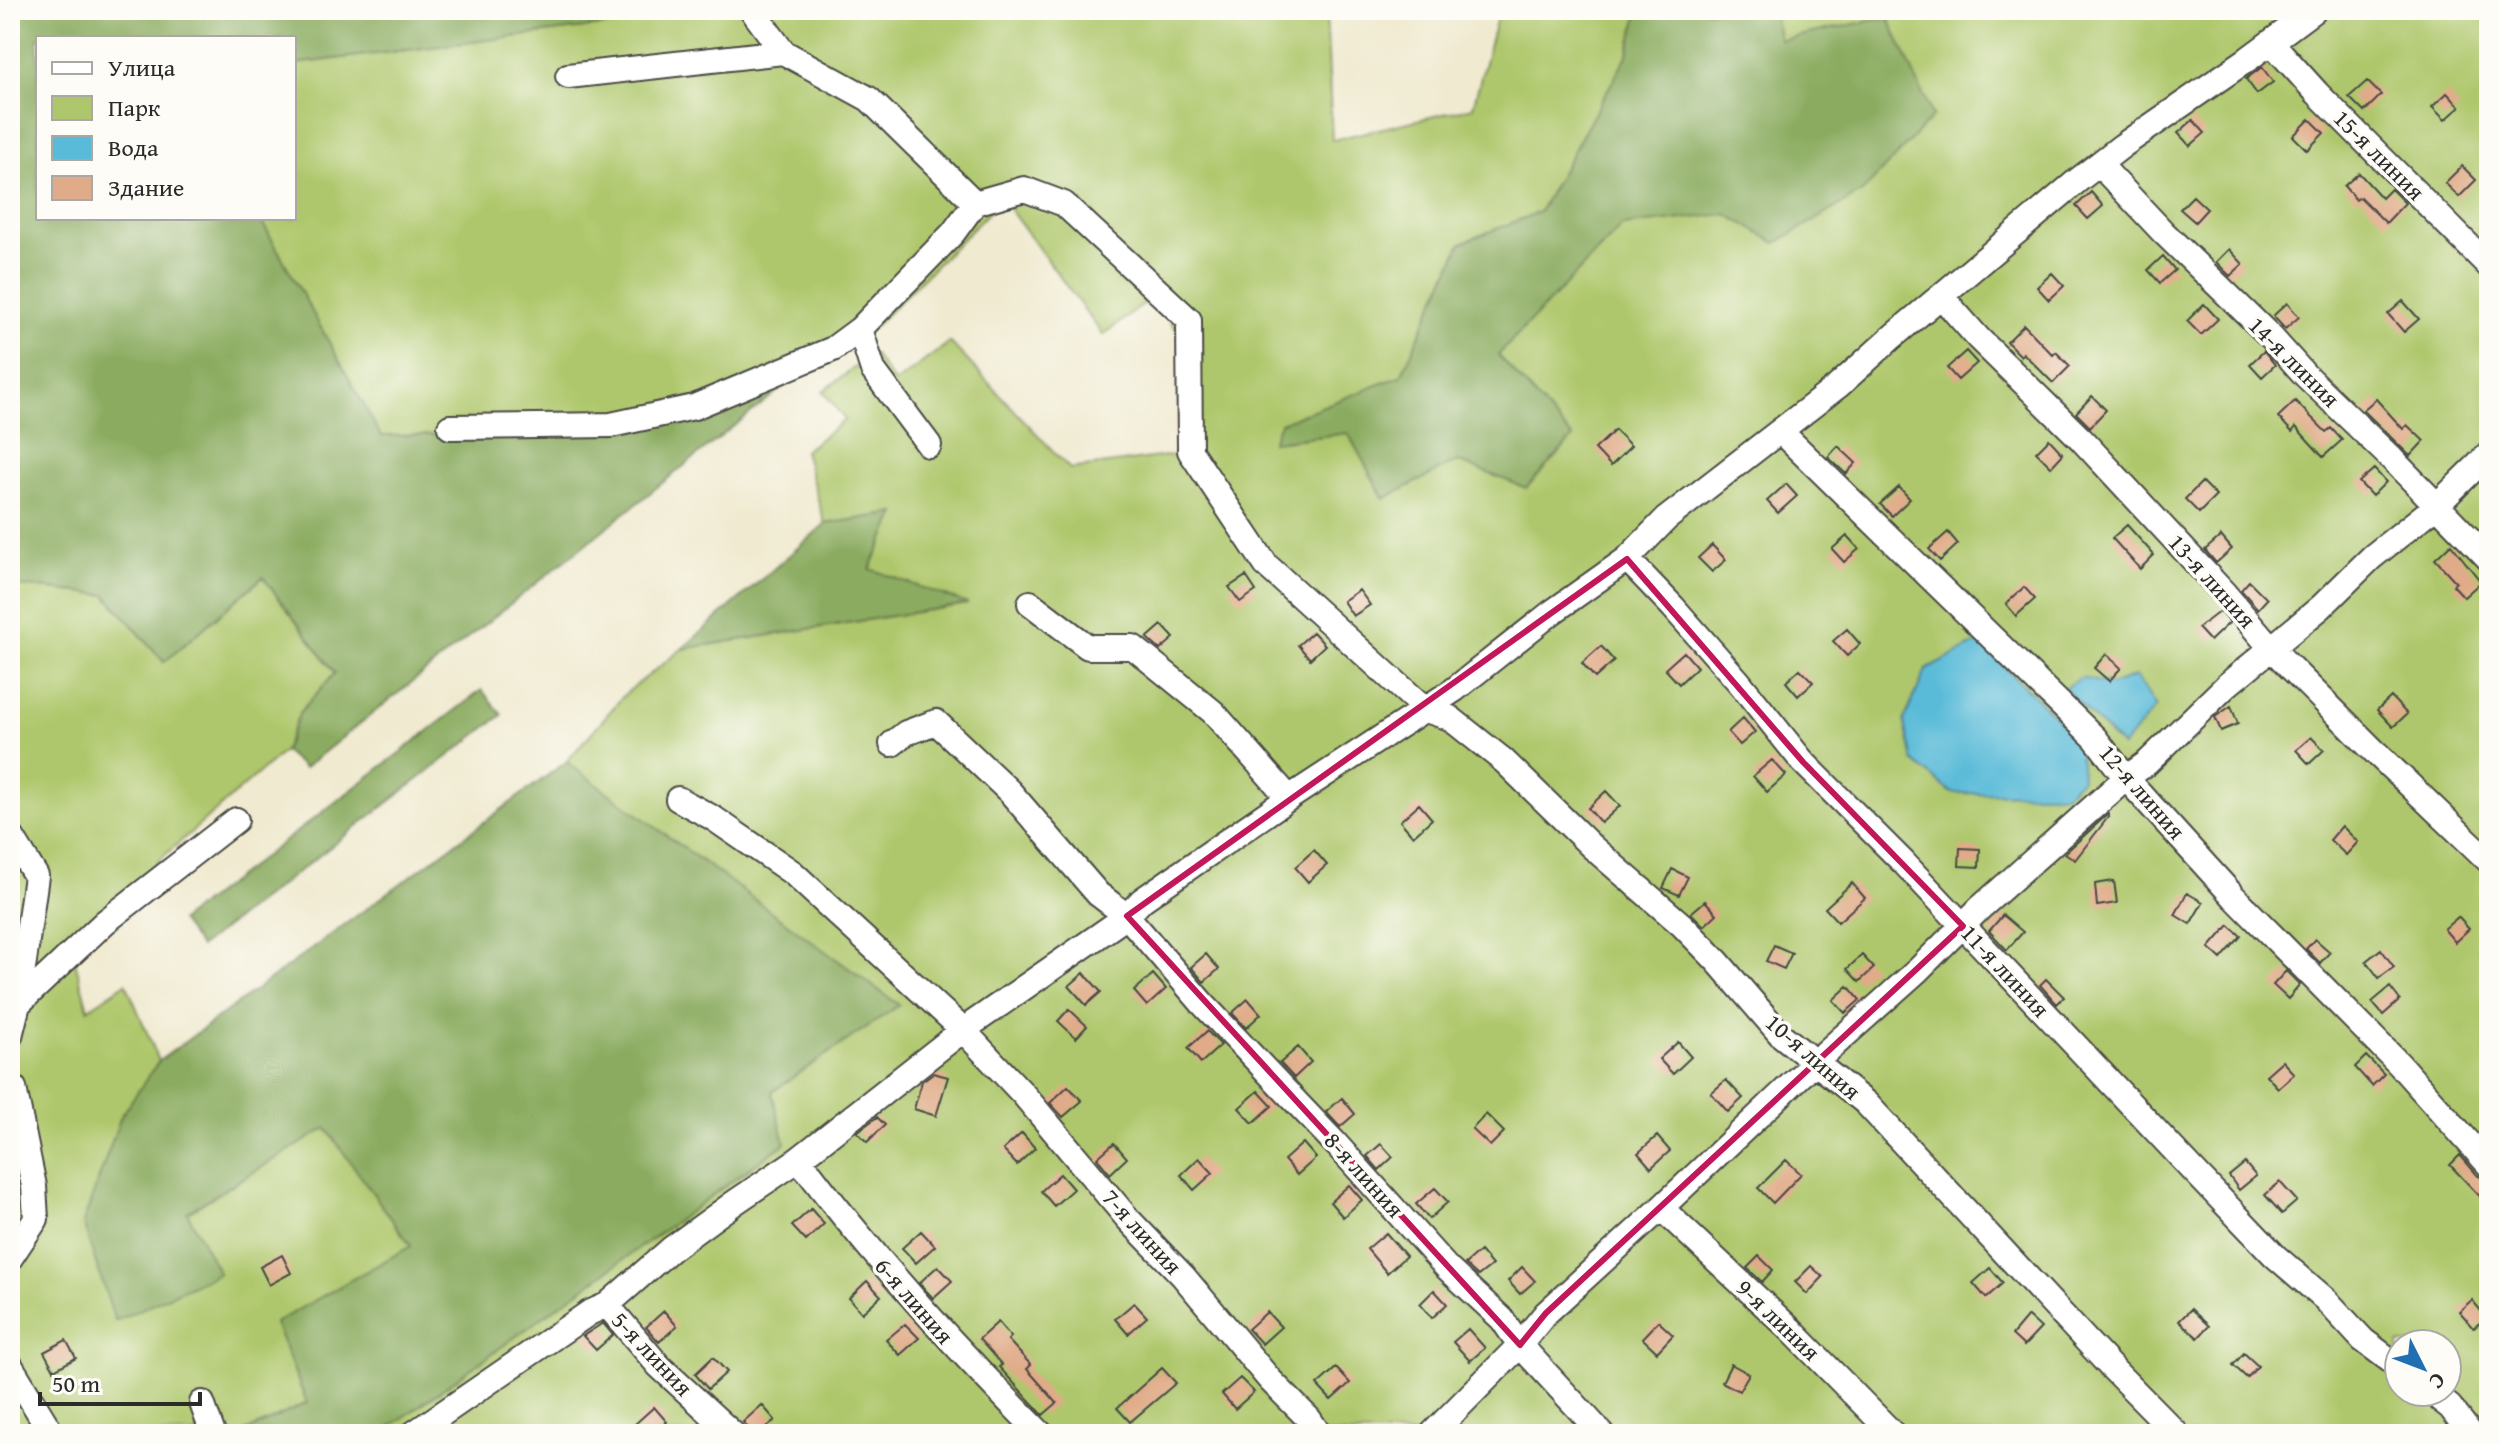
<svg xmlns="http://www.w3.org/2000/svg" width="2499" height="1444" font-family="'Gentium Book Plus',serif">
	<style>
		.green { fill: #afc76c; stroke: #6d794c; stroke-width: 2; fill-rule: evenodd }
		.forest { fill: #8bac60; stroke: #5b6c46; stroke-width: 2 }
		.water { fill: #5abbd8; stroke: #427382; stroke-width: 2 }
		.building { fill: #e0ab88 }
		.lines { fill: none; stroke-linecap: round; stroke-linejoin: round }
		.minor-casing { stroke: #494844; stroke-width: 28 }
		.minor { stroke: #fff; stroke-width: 24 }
		.marked { fill: none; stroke: #c2185b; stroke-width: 6; stroke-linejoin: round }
		.labels { text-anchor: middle; stroke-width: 7; stroke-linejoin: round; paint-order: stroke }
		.street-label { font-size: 24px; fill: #2b2b2b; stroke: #fdfcf7 }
	</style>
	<rect width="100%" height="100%" fill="#fdfcf7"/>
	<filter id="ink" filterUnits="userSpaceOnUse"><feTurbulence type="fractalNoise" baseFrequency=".0125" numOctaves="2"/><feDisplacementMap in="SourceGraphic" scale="16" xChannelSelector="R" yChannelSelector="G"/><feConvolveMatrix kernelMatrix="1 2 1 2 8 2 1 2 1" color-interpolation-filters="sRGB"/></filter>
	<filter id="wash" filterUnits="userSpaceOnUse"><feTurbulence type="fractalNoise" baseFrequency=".006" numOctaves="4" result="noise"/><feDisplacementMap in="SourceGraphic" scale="32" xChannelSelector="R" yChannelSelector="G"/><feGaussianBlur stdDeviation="1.8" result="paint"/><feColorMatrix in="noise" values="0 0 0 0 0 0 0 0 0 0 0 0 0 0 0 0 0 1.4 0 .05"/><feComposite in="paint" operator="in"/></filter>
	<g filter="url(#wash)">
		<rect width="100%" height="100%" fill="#f0ead0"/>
		<!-- green -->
		<path class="green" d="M648 10H1326L1332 140 1473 107 1499 10H1639L1628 54 1539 212 1461 243 1401 376 1281 423 1273 442 1348 433 1384 499 1457 461 1526 487 1572 438 1498 355 1622 226 1726 213 1779 40 1773 10H2489V1434H380L785 1143 771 1092 898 1005 566 762 625 694 682 649 966 604 870 569 896 513 825 524 804 451 845 420 823 391 873 354 895 383 950 342 1070 469 1181 454 1183 337 1151 299 1103 335 1002 199 871 330 616 431 381 437 260 218H294V64L640 21ZM2399 1344H2447V1392H2399Z
			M263 577 335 673 300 712 284 751 69 939 88 1009 126 983 159 1061 121 1116 218 1273 187 1213 326 1128 411 1246 275 1323 307 1404 241 1434H10V585L106 595 164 662Z"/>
		<!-- forest -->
		<path class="forest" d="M10 10H648L640 21 294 64V38H38V218H260L381 436 616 431 817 360 304 768 284 751 300 712 335 673 263 577 164 662 106 595 10 585Z
			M1639 10H1773L1780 40 1888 17 1933 116 1862 192 1776 243 1726 214 1622 226 1498 355 1573 438 1526 488 1457 461 1384 499 1348 433 1272 442 1280 423 1401 376 1461 243 1539 212 1628 54Z
			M896 513 870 569 968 604 682 649 825 524Z
			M482 690 502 715 200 947 180 921Z
			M566 762 899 1005 772 1092 785 1143 380 1434H241L307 1403 275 1323 411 1246 326 1128 187 1212 219 1273 115 1321 83 1223 121 1116 159 1061Z"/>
		<!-- water -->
		<path class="water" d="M1979 642 2079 740 2082 778 2066 794 1952 793 1913 761 1904 720 1926 670Z
			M2136 676 2156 707 2122 747 2064 688 2082 677 2110 685Z"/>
		<g id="blocks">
			<!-- building -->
			<path class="building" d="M2262 67 2273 82 2257 94 2246 79Z
				M2367 81 2381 95 2364 112 2349 97Z
				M2447 93 2460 107 2445 120 2432 107Z
				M2310 119 2324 133 2307 150 2293 136Z
				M2193 120 2205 133 2190 146 2178 133Z
				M2462 166 2476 180 2459 197 2445 183Z
				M2359 173 2382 198 2391 189 2405 203 2386 223 2360 197 2356 200 2344 186Z
				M2091 192 2103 206 2088 219 2076 206Z
				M2193 196 2207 209 2195 222 2180 209Z
				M2229 249 2243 264 2230 276 2216 262Z
				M2163 256 2175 270 2160 283 2148 270Z
				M2052 273 2064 286 2049 300 2037 287Z
				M2403 301 2419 319 2404 332 2388 314Z
				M2287 303 2299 317 2285 329 2273 316Z
				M2204 304 2218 319 2201 335 2187 321Z
				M2024 325 2053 355 2056 352 2070 366 2053 383 2023 353 2021 356 2007 342Z
				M1966 351 1977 363 1958 380 1947 368Z
				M2264 351 2275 365 2262 377 2250 364Z
				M2092 396 2106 410 2090 427 2076 413Z
				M2376 399 2403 429 2407 425 2424 441 2410 456 2363 410Z
				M2295 401 2326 432 2331 428 2342 440 2323 457 2296 427 2292 432 2278 417Z
				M1615 430 1631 446 1611 466 1595 449Z
				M2049 439 2063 454 2051 467 2036 452Z
				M1838 446 1856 463 1846 474 1828 457Z
				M2374 469 2386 482 2372 496 2359 482Z
				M2202 482 2216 496 2199 513 2185 499Z
				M1786 484 1797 496 1778 513 1767 501Z
				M1899 487 1910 499 1892 516 1880 504Z
				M2127 525 2154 555 2140 569 2112 538Z
				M1948 532 1958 544 1940 561 1929 549Z
				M1847 536 1859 549 1844 562 1832 549Z
				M2221 536 2232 549 2216 563 2205 550Z
				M2451 544 2481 582 2464 597 2453 585 2456 582 2435 559Z
				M1712 545 1726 560 1712 572 1698 558Z
				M1246 576 1256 591 1240 602 1229 587Z
				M2249 581 2267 599 2258 609 2241 590Z
				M2024 587 2035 599 2016 616 2006 604Z
				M1359 590 1370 605 1353 616 1343 601Z
				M2220 611 2230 622 2210 641 2198 628Z
				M1162 625 1174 638 1160 650 1147 638Z
				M1847 629 1860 644 1847 656 1833 641Z
				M1313 632 1325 645 1310 659 1298 645Z
				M1601 646 1614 661 1595 678 1582 663Z
				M1684 652 1697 667 1679 684 1665 669Z
				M2106 654 2121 668 2109 681 2094 668Z
				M1800 669 1813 682 1798 696 1786 682Z
				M2391 697 2407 714 2393 727 2377 710Z
				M2231 706 2238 724 2221 731 2215 717Z
				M1743 718 1755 732 1740 745 1728 732Z
				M2311 737 2324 750 2309 764 2296 750Z
				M1772 760 1786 775 1767 792 1753 776Z
				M1606 791 1620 806 1601 823 1588 808Z
				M1419 804 1432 819 1413 836 1400 821Z
				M2108 814 2109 816 2075 860 2065 853Z
				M2342 826 2358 842 2346 855 2330 840Z
				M1960 848 1980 849 1979 867 1959 866Z
				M1314 850 1327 865 1308 882 1295 867Z
				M1672 869 1688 877 1679 895 1663 888Z
				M2114 881 2117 903 2097 906 2095 884Z
				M1852 883 1865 898 1838 922 1825 908Z
				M2187 893 2203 902 2190 924 2175 915Z
				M1705 901 1717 914 1704 926 1691 913Z
				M2003 915 2023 932 2007 950 1989 931Z
				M2458 917 2469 929 2455 942 2444 929Z
				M2229 925 2241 936 2221 959 2209 948Z
				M2315 939 2330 952 2320 963 2306 949Z
				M1774 945 1792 953 1784 969 1766 961Z
				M2381 949 2394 967 2379 978 2366 961Z
				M1206 954 1219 969 1204 982 1191 967Z
				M1862 955 1874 968 1859 982 1847 969Z
				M2286 971 2300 985 2288 999 2273 985Z
				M1084 973 1101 992 1086 1005 1069 986Z
				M1153 974 1166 989 1147 1006 1134 991Z
				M2046 979 2064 997 2057 1004 2040 985Z
				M1848 986 1860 1000 1845 1013 1833 1000Z
				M2390 987 2400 1000 2383 1015 2372 1002Z
				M1248 999 1261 1014 1246 1028 1232 1013Z
				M1069 1009 1087 1026 1076 1038 1058 1021Z
				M1207 1031 1221 1045 1201 1063 1188 1048Z
				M1678 1042 1691 1057 1673 1074 1659 1059Z
				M1298 1047 1311 1062 1294 1078 1280 1063Z
				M2366 1056 2384 1074 2372 1086 2355 1067Z
				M2282 1061 2294 1074 2278 1088 2266 1075Z
				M933 1073 948 1077 936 1116 914 1109 922 1081Z
				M1726 1080 1743 1098 1728 1112 1711 1093Z
				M1068 1086 1082 1101 1063 1117 1050 1103Z
				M1258 1091 1272 1106 1253 1123 1239 1108Z
				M1342 1098 1355 1114 1340 1127 1326 1112Z
				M1486 1114 1504 1132 1490 1146 1472 1129Z
				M877 1117 885 1125 867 1142 857 1132Z
				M1022 1133 1035 1148 1017 1165 1003 1150Z
				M1657 1136 1670 1151 1651 1168 1638 1153Z
				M1114 1143 1127 1158 1110 1174 1097 1158Z
				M1303 1143 1316 1158 1297 1175 1284 1160Z
				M1381 1144 1393 1157 1379 1170 1367 1156Z
				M2460 1155 2478 1176 2489 1180V1206L2450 1165Z
				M1199 1158 1213 1173 1194 1190 1181 1175Z
				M1786 1160 1801 1174 1773 1203 1758 1188Z
				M2245 1163 2256 1176 2239 1190 2229 1176Z
				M1060 1174 1073 1189 1054 1206 1041 1191Z
				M2280 1182 2297 1201 2282 1214 2265 1195Z
				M1349 1185 1362 1200 1343 1217 1330 1202Z
				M1435 1188 1448 1202 1429 1219 1416 1204Z
				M811 1209 824 1224 806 1241 792 1226Z
				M921 1231 935 1246 916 1263 902 1248Z
				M1386 1233 1406 1256 1387 1273 1367 1249Z
				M1480 1251 1492 1265 1478 1276 1465 1264Z
				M282 1255 291 1273 269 1285 260 1267Z
				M1759 1256 1773 1270 1762 1282 1747 1268Z
				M938 1266 952 1281 933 1298 919 1283Z
				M1811 1266 1823 1277 1807 1294 1795 1282Z
				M1522 1267 1535 1281 1520 1294 1508 1281Z
				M1990 1268 2003 1283 1986 1298 1973 1283Z
				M867 1281 881 1296 862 1313 849 1298Z
				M1434 1290 1447 1304 1432 1318 1420 1304Z
				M2472 1300 2487 1318 2474 1328 2459 1311Z
				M1134 1303 1147 1317 1128 1334 1115 1319Z
				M2191 1309 2209 1326 2198 1338 2179 1321Z
				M664 1311 677 1326 659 1342 646 1327Z
				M1267 1312 1281 1327 1262 1344 1248 1329Z
				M2028 1316 2041 1328 2024 1346 2012 1335Z
				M1658 1321 1673 1335 1657 1352 1642 1338Z
				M998 1322 1011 1337 1008 1340 1031 1365 1027 1369 1057 1403 1043 1415 999 1367 1002 1365 979 1339Z
				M603 1323 613 1335 596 1350 583 1336Z
				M905 1324 919 1338 900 1355 886 1340Z
				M1468 1329 1485 1348 1470 1361 1453 1342Z
				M66 1340 76 1358 54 1370 44 1352Z
				M2244 1353 2258 1366 2247 1378 2233 1365Z
				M713 1357 727 1372 708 1389 695 1374Z
				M1731 1364 1749 1374 1739 1391 1722 1382Z
				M1162 1368 1176 1383 1130 1422 1117 1408Z
				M1336 1368 1350 1383 1331 1400 1317 1385Z
				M1240 1378 1254 1392 1235 1409 1222 1394Z
				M762 1405 775 1420 760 1434H753L743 1422Z
				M654 1407 667 1422 654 1434H644L635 1424Z"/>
		</g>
	</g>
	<g filter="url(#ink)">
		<use href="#blocks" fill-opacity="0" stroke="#494844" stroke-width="2"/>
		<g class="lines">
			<!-- minor casing -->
			<g class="minor-casing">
				<path id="minor" d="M752 10 783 52 869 99 975 203 1024 189 1064 204 1189 320 1190 451 1266 565 1426 710 1450 718 1504 761 1591 846 1682 925 1717 961 1781 1035 1866 1103 2109 1365 2177 1434
					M2271 42 2317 93 2489 266
					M568 76 783 52
					M2099 164 2163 232 2271 337 2305 375 2392 459 2489 559
					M1941 296 1979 339 2081 439 2225 594 2272 649 2373 750 2489 861
					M860 329 873 370 929 445
					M450 427 611 425 694 407 833 349 860 329 953 233 975 203
					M1781 432 2095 738 2126 778 2234 897 2399 1064 2489 1165
					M1627 559 1673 607 1739 682 1803 762 1904 863 2192 1169 2275 1256 2326 1300 2363 1340 2399 1367
					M1030 603 1088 647H1133L1213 712 1289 798
					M892 744 906 733 936 722 1010 792 1098 894 1127 916 1202 1003 1336 1144 1447 1268 1502 1319 1520 1345 1602 1434
					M678 799 713 818 793 873 963 1030 1024 1095 1128 1219 1183 1276 1270 1380 1309 1419 1319 1434
					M10 834 36 876 18 1004 10 1036
					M18 1004 105 922 236 820
					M10 1085 14 1088 34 1186 36 1219 10 1258
					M799 1159C873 1257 954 1347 1041 1434
					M1661 1208 1790 1329 1893 1434
					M607 1305 659 1366 733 1434
					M10 1365 52 1434
					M2431 1392 2450 1407 2471 1434
					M202 1403 213 1434
					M413 1434 589 1313 607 1305 671 1249 734 1203 799 1159 963 1030 1127 916 1142 900 1289 798 1454 690 1551 613 1627 559 1666 519 1838 386 1891 338 2077 181 2122 146 2248 59 2314 10
					M1432 1434 1520 1345 1546 1313 1661 1208 1815 1062 1917 971 1980 908 2126 778 2147 763 2227 685 2321 607 2372 557 2436 506 2489 454"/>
			</g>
			<!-- minor -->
			<use href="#minor" class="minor"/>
		</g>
	</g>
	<!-- marked area -->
	<path class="marked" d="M1627 559 1803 762 1963 926 1546 1313 1520 1345 1127 916Z"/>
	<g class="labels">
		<!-- street labels -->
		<g class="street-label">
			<text transform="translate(2379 155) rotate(45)" y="8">15-я линия</text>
			<text transform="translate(2294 362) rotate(45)" y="8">14-я линия</text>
			<text transform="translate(2212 581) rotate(48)" y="8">13-я линия</text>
			<text transform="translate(2142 792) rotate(49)" y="8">12-я линия</text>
			<text transform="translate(2005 971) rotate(47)" y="8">11-я линия</text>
			<text transform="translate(1813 1057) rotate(41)" y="8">10-я линия</text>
			<text transform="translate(1364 1175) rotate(48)" y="8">8-я линия</text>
			<text transform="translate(1142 1232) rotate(48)" y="8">7-я линия</text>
			<text transform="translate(914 1301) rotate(49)" y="8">6-я линия</text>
			<text transform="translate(1778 1320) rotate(44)" y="8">9-я линия</text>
			<text transform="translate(652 1354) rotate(47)" y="8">5-я линия</text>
		</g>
	</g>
	<!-- margin -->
	<rect width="2499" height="1444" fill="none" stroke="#fdfcf7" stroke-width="40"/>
	<!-- legend -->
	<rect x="36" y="36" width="260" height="184" fill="#fdfcf7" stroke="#a9a8a5" stroke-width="2"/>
	<rect x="52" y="62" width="40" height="12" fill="#ffffff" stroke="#a9a8a5" stroke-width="2"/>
	<text x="108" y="76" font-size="24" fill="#2b2b2b">Улица</text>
	<rect x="52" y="96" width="40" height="24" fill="#afc76c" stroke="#a9a8a5" stroke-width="2"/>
	<text x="108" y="116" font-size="24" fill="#2b2b2b">Парк</text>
	<rect x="52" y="136" width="40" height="24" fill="#5abbd8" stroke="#a9a8a5" stroke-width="2"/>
	<text x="108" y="156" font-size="24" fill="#2b2b2b">Вода</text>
	<rect x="52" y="176" width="40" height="24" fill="#e0ab88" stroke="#a9a8a5" stroke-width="2"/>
	<text x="108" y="196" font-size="24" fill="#2b2b2b">Здание</text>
	<!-- north arrow -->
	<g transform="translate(2423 1368) rotate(132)"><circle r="38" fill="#fdfcf7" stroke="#a9a8a5" stroke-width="2"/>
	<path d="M0-6L14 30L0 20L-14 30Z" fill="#1f6fb2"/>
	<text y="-12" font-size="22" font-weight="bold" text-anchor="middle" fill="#2b2b2b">С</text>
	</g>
	<!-- scale -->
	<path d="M40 1392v12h160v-12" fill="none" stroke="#2b2b2b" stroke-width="4"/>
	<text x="52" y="1392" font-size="24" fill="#2b2b2b" stroke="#fdfcf7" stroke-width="6" paint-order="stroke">50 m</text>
</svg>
